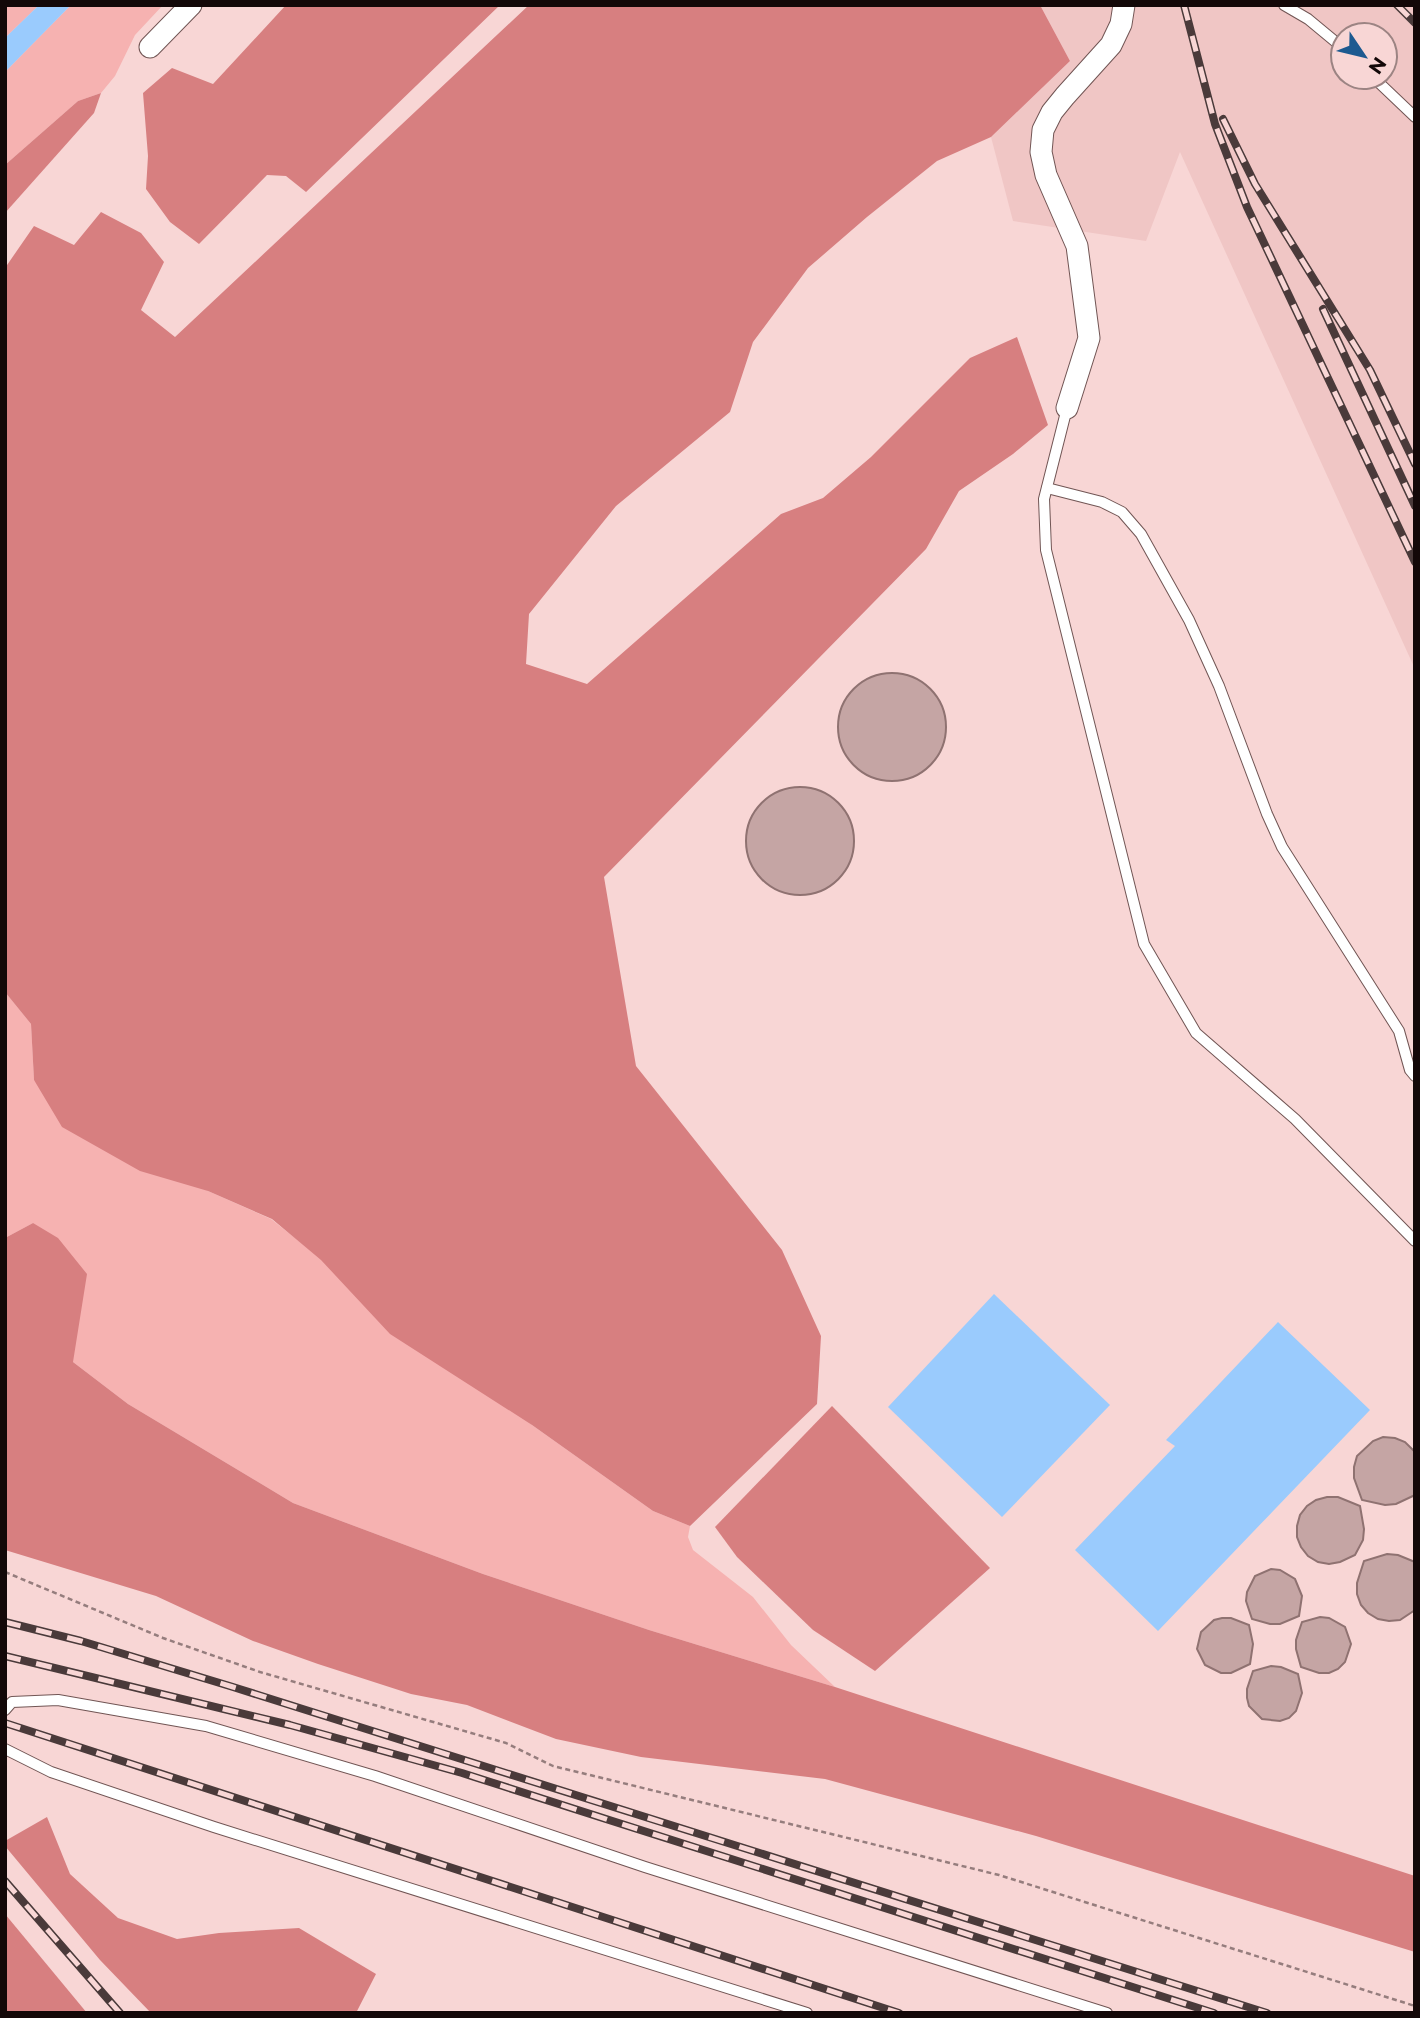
<svg xmlns="http://www.w3.org/2000/svg" width="1420" height="2018" viewBox="0 0 1420 2018" font-family="Montserrat,sans-serif">
<rect width="100%" height="100%" fill="#f8d6d5"/>
<path fill="#f0c6c5" fill-rule="evenodd" d="M1040 5H1415V669L1180 152 1146 241 1013 221 991 137 1070 61ZM1343 35H1385V77H1343Z"/>
<g fill="#f6b2b1">
<polygon points="5,5 39,5 5,38"/>
<polygon points="71,5 163,5 135,35 115,76 101,93 78,101 5,165 5,72"/>
<polygon points="5,992 31,1024 34,1080 208,1191 271,1219 532,1425 653,1511 690,1526 688,1537 693,1550 753,1597 791,1645 835,1687 649,1630 483,1574 293,1503 128,1404 73,1362 33,1223 5,1238"/>
</g>
<g fill="#d77f80">
<polygon points="286,5 500,5 306,192 286,176 267,175 199,244 170,222 146,189 148,156 143,93 172,68 213,84"/>
<polygon points="529,5 1040,5 1070,61 991,137 937,161 867,217 808,268 753,342 730,412 616,506 529,614 526,664 587,684 781,514 823,498 871,457 970,358 1017,337 1048,425 1013,454 959,491 926,549 604,877 636,1066 782,1250 821,1336 817,1404 690,1526 653,1511 532,1425 390,1334 321,1260 272,1219 208,1191 140,1171 62,1127 34,1080 31,1024 5,992 5,268 34,226 74,245 101,212 141,233 164,262 141,310 175,337"/>
<polygon points="101,93 94,113 5,213 5,165 78,101"/>
<polygon points="33,1223 58,1238 87,1274 73,1362 128,1404 293,1503 483,1574 649,1630 835,1687 1415,1876 1415,1952 1036,1836 825,1779 641,1757 556,1739 467,1705 411,1694 318,1664 253,1641 156,1596 5,1550 5,1238"/>
<polygon points="832,1406 990,1568 875,1671 813,1630 737,1557 715,1527"/>
<polygon points="47,1817 70,1874 118,1918 177,1939 219,1933 299,1928 376,1974 356,2013 151,2013 100,1960 5,1846 5,1841"/>
<polygon points="5,1914 87,2013 5,2013"/>
</g>
<g fill="#9acbfd">
<polygon points="39,5 71,5 5,72 5,38"/>
<polygon points="994,1294 1110,1405 1002,1517 888,1407"/>
<polygon points="1278,1322 1370,1410 1158,1631 1075,1550 1175,1446 1166,1440"/>
</g>
<g fill="#c5a5a4" stroke="#8f7271" stroke-width="2">
<circle cx="892" cy="727" r="54"/>
<circle cx="800" cy="841" r="54"/>
<polygon points="1383,1437 1395,1438 1405,1442 1415,1452 1415,1495 1396,1504 1385,1505 1362,1500 1354,1478 1354,1467 1357,1456 1373,1441"/>
<polygon points="1327,1497 1338,1497 1360,1506 1364,1529 1363,1540 1355,1555 1340,1562 1329,1564 1318,1562 1308,1556 1301,1547 1297,1537 1297,1526 1300,1515 1307,1506 1316,1500"/>
<polygon points="1387,1554 1398,1555 1415,1562 1415,1610 1400,1620 1389,1621 1378,1619 1368,1613 1361,1605 1357,1594 1357,1583 1364,1561"/>
<polygon points="1271,1569 1280,1570 1295,1579 1302,1596 1299,1616 1280,1624 1270,1624 1252,1619 1246,1601 1247,1592 1255,1576"/>
<polygon points="1320,1617 1329,1618 1345,1627 1351,1644 1345,1662 1338,1669 1329,1673 1319,1673 1301,1667 1296,1649 1296,1640 1302,1622"/>
<polygon points="1222,1618 1231,1618 1249,1625 1253,1644 1250,1664 1231,1673 1221,1673 1205,1665 1197,1649 1201,1632 1214,1620"/>
<polygon points="1271,1666 1281,1667 1298,1674 1302,1693 1296,1711 1289,1718 1280,1721 1262,1719 1249,1706 1247,1698 1247,1689 1253,1671"/>
</g>
<g fill="none" stroke-linecap="round" stroke-linejoin="round">
<g stroke="#715554" stroke-width="12">
<g id="lane">
<polyline points="1284,5 1308,19 1343,48"/>
<polyline points="1373,77 1415,117"/>
<polyline points="1067,408 1044,499 1046,550 1144,944 1196,1033 1295,1119 1415,1241"/>
<polyline points="1047,488 1102,502 1122,512 1141,534 1189,620 1219,686 1267,814 1282,847 1399,1031 1410,1070 1415,1076"/>
<polyline points="5,1710 12,1702 58,1700 206,1726 375,1776 645,1867 1107,2013"/>
<polyline points="5,1749 51,1772 214,1827 807,2013"/>
</g>
</g>
<g stroke="#715554" stroke-width="23">
<g id="street">
<polyline points="150,47 191,5"/>
<polyline points="1067,408 1089,338 1077,246 1046,175 1041,152 1043,130 1052,112 1065,96 1111,45 1121,24 1124,5"/>
</g>
</g>
<polyline stroke="#957d7d" stroke-width="2.5" stroke-dasharray="5 3.5" stroke-linecap="butt" points="5,1572 163,1638 260,1672 506,1743 553,1766 999,1875 1415,2006"/>
<use href="#lane" stroke="#fff" stroke-width="10"/>
<use href="#street" stroke="#fff" stroke-width="21"/>
<g stroke="#4a3a3a" stroke-width="8">
<g id="rail">
<polyline points="1184,5 1215,124 1247,207 1415,562"/>
<polyline points="1397,5 1415,23"/>
<polyline points="1223,119 1255,184 1370,370 1415,464"/>
<polyline points="1323,309 1415,506"/>
<polyline points="5,1622 81,1641 233,1687 1267,2013"/>
<polyline points="5,1656 290,1725 462,1773 1214,2013"/>
<polyline points="5,1723 899,2013"/>
<polyline points="5,1881 120,2013"/>
</g>
</g>
<use href="#rail" stroke="#f8d6d5" stroke-width="5" stroke-dasharray="16" stroke-linecap="butt"/>
</g>
<rect width="1420" height="2018" fill="none" stroke="#130808" stroke-width="14"/>
<g transform="translate(1364 56) rotate(125)"><circle r="33" fill="#f8d6d5" stroke="#9c8483" stroke-width="2"/>
<path d="M0-5L12 26L0 18L-12 26Z" fill="#1d5a90"/>
<text y="-10" font-size="19" font-weight="bold" text-anchor="middle" fill="#130808">N</text>
</g>
</svg>
